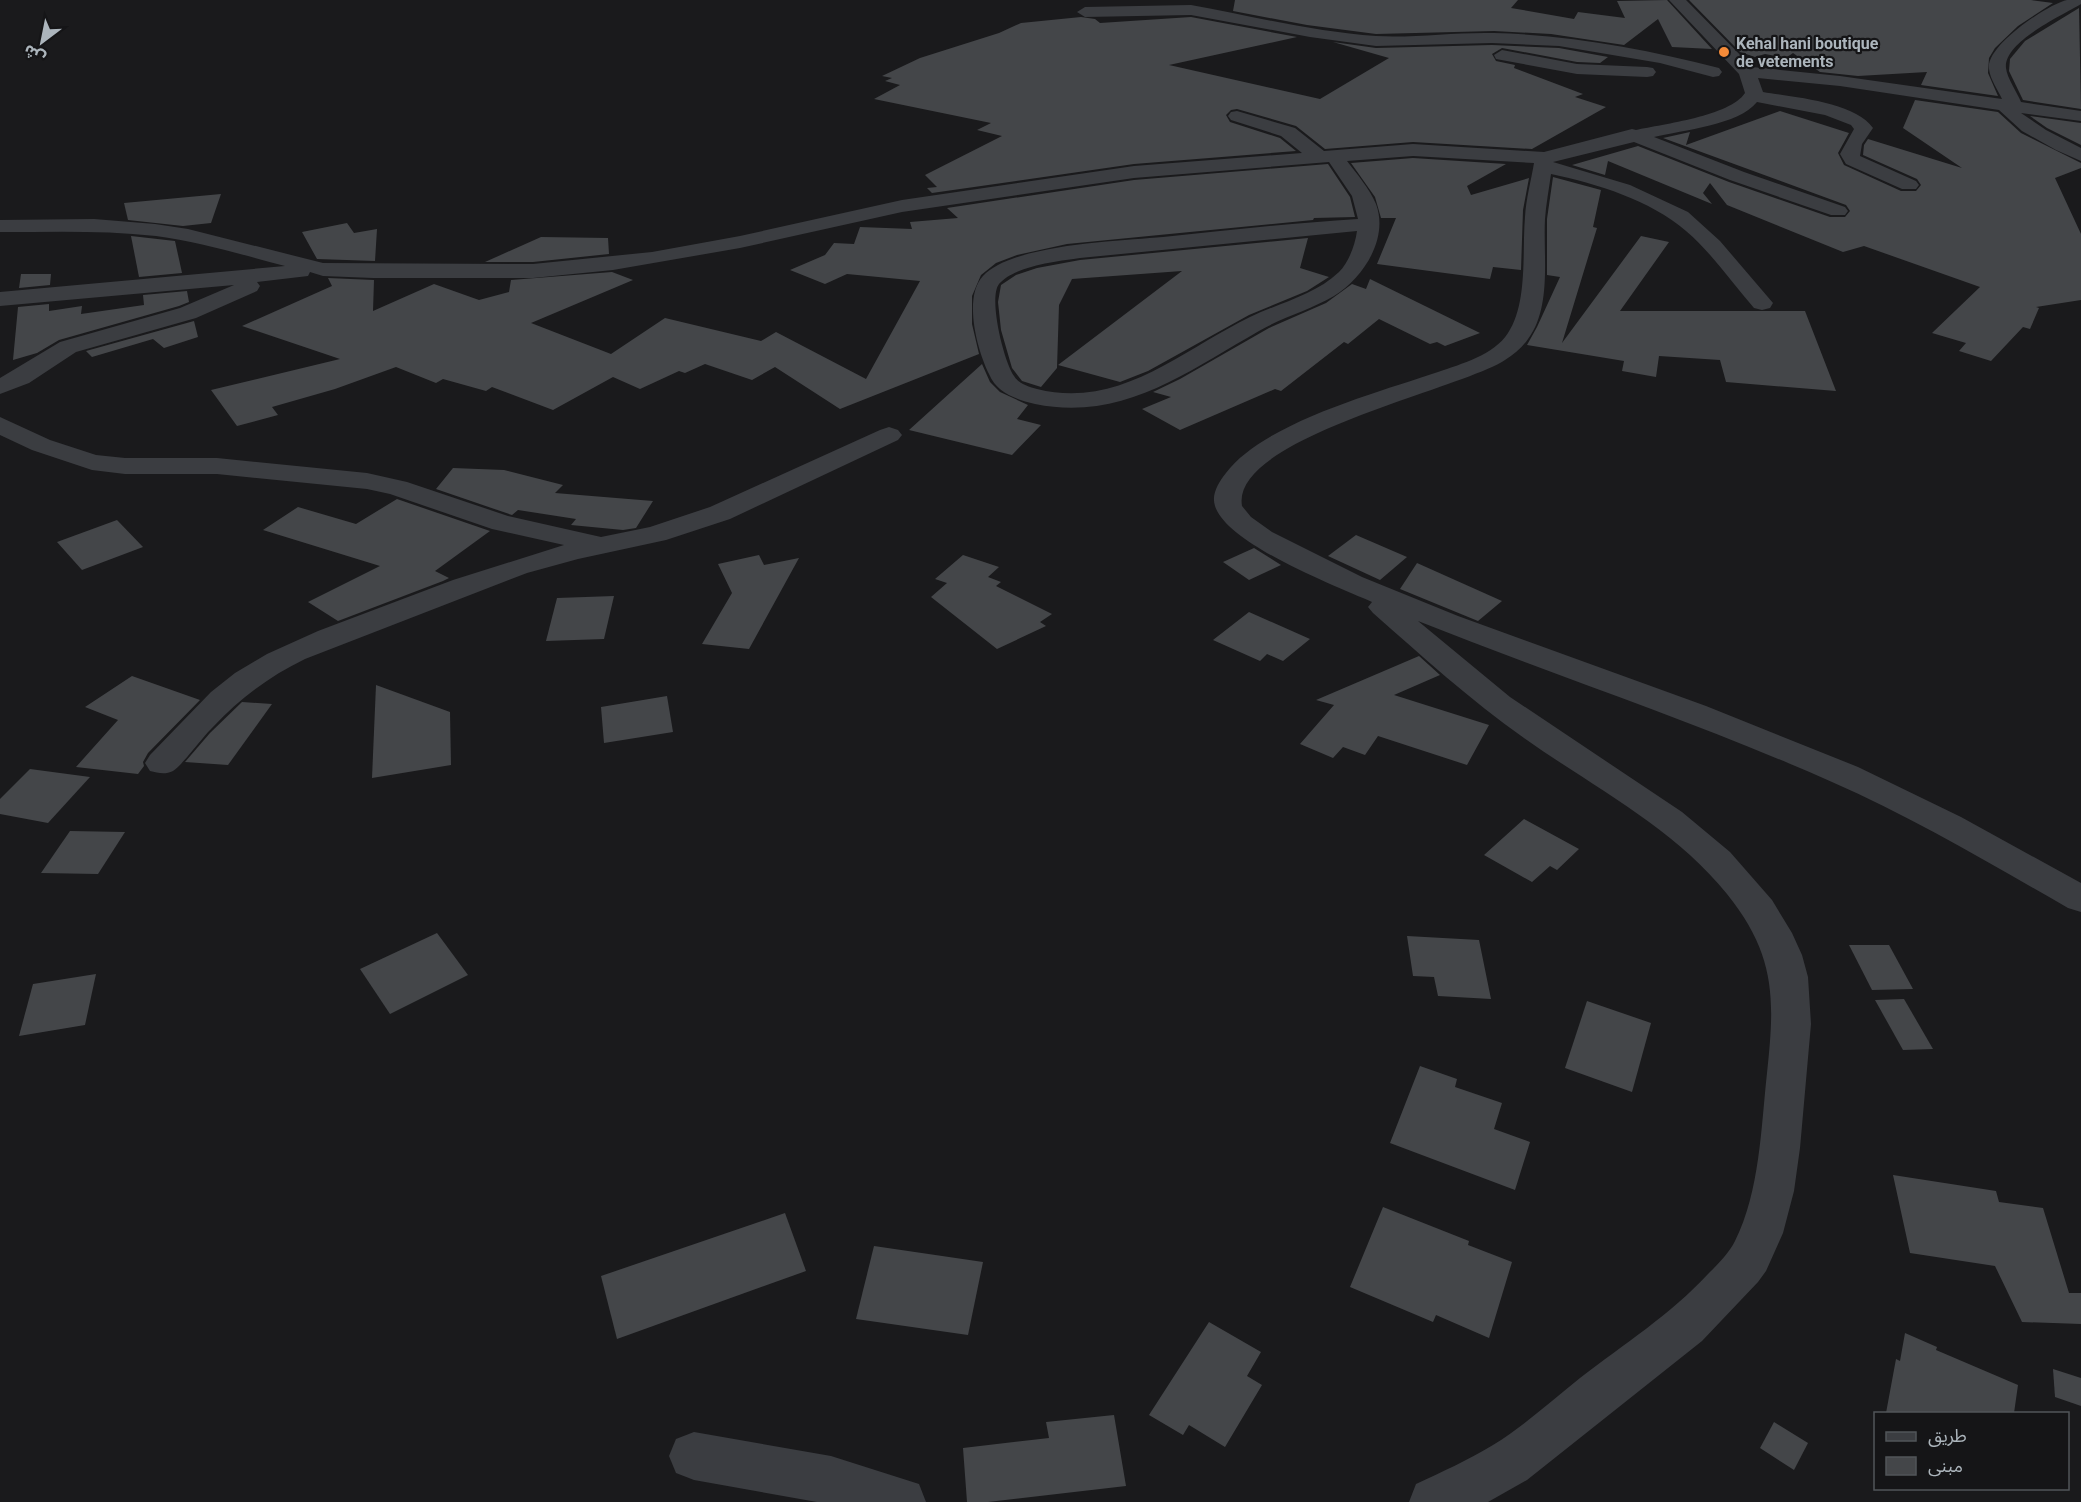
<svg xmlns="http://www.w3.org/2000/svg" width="2081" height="1502" viewBox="0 0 2081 1502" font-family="Roboto,'Noto Sans Arabic',sans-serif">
<rect width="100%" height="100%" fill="#1a1a1c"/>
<g fill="#444649">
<polygon points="1235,0 1518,0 1511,8 1574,19 1578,12 1625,18 1617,1 1667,0 1712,49 1672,47 1658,19 1624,45 1551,34 1494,31 1376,34 1307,25 1233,11"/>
<polygon points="1689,0 2031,0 2053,3 2018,26 1995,48 1989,58 1988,73 1998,96 1921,85 1927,72 1858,76 1820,72 1793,53 1786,58 1765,54 1755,57 1740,52"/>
<polygon points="2079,8 2081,109 2023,100 2009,71 2010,59 2025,41"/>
<polygon points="1081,17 1095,19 1100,23 1191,17 1297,37 1169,65 1320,99 1389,58 1333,42 1376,48 1492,45 1559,48 1608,57 1600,63 1577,62 1502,48 1492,54 1496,61 1515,65 1514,68 1583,94 1575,97 1606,107 1532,149 1413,142 1325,149 1296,126 1237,109 1231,110 1226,115 1230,122 1280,138 1296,151 1134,164 932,193 927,188 937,187 925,175 1002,136 977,130 991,123 874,99 900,85 885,81 892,78 882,76 920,58 999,33 1021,23"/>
<polygon points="1915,100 1998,112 2021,133 2081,163 2081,168 2055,178 2081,234 2081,300 2036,307 2039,308 2030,329 2023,327 1991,361 1959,351 1966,343 1932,333 1980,287 1864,246 1843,252 1727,205 1710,183 1703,193 1712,204 1608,161 1605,175 1572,165 1638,146 1729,182 1830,217 1845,217 1850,211 1846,205 1663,138 1690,132 1686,145 1780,111 1849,133 1838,153 1844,165 1901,191 1916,191 1921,185 1917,179 1863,155 1864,145 1868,139 1962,168 1903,128"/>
<polygon points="2030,116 2081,123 2081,145 2047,128"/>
<polygon points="1413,158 1506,164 1467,186 1471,195 1529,178 1523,210 1521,270 1493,267 1490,279 1377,264 1396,218 1381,218 1375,197 1351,163"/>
<polygon points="1328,164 1350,197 1355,217 1314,218 1313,220 1067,244 1017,255 996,263 981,275 972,296 972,324 979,354 840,409 775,367 752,380 705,364 685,373 679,371 640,389 613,377 553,410 492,387 486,391 443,379 436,383 396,367 335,389 272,407 278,415 237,426 211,390 340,359 242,326 332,286 328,278 374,280 373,311 434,284 479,300 509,292 511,280 612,272 633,280 531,323 611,354 665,318 761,341 776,332 866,379 920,281 847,274 825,284 790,270 825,255 834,243 854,244 860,227 912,229 910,222 958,218 947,208 1134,180"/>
<polygon points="1553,177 1601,190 1593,227 1597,228 1562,343 1641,236 1669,242 1620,311 1805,311 1836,391 1726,382 1720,360 1659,356 1656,377 1622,371 1624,361 1527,345 1537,327 1560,277 1547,275 1547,219"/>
<polygon points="221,194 211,223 183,226 128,220 124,203"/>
<polygon points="347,223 354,233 377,229 375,261 317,259 302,232"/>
<polygon points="131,236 175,241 182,273 139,277"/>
<polygon points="541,237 608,238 609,254 533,262 485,262"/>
<polygon points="1308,238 1300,268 1329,277 1307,291 1249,315 1148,371 1120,382 1058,365 1182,271 1072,279 1059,305 1057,368 1041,387 1022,381 1012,368 1001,330 998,302 1001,285 1016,275 1037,268 1080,260"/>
<polygon points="21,274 51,274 50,285 19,288"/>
<polygon points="1370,279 1480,333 1445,346 1437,342 1430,344 1379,319 1348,344 1344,342 1281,391 1275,389 1180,430 1142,409 1171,397 1153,392 1180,379 1269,328 1326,303 1352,284 1366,289"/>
<polygon points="187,291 189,302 179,306 59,340 37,353 13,360 18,307 49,304 49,311 82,306 81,314 144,305 143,295"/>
<polygon points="194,321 198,337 164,348 153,339 92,357 86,351"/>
<polygon points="982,364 990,382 1000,392 1028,405 1017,419 1041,425 1012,455 909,430"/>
<polygon points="453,468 504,470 563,485 555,493 653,501 636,528 623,530 571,525 576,519 518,510 512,515 436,489"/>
<polygon points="397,499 490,531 435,571 449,578 443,581 338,621 308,602 380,566 263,530 298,507 356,524"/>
<polygon points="117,520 143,547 82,570 57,542"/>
<polygon points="1356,535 1407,557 1380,580 1328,556"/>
<polygon points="1254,548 1281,565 1249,580 1223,562"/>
<polygon points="759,555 764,565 799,558 749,649 702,644 732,593 718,564"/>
<polygon points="963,555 999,567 988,577 1001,582 996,586 1052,614 1040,622 1046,626 997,649 931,597 947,583 935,579"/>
<polygon points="1417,563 1502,601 1478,621 1400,589"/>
<polygon points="614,596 604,639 546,641 557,598"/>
<polygon points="1249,612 1310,639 1283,661 1267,654 1260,661 1213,640"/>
<polygon points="1419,656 1440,675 1394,695 1489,725 1467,765 1378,736 1365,755 1343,747 1333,758 1300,744 1334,705 1316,700"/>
<polygon points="132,676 200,700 148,753 143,762 144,766 138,774 76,767 118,720 85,707"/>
<polygon points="376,685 450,712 451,765 372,778"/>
<polygon points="667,696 673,732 604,743 601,707"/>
<polygon points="242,702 272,704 228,765 185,762 210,733"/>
<polygon points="30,769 90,777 48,823 0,814 0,799"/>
<polygon points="1524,819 1579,849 1557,870 1550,866 1532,882 1484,855"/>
<polygon points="70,831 125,832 98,874 41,873"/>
<polygon points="437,933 468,975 390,1014 360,969"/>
<polygon points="1407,936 1479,940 1491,999 1438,996 1434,977 1413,976"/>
<polygon points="1849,945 1889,945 1913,989 1872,990"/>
<polygon points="96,974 85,1025 19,1036 33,984"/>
<polygon points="1904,999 1933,1049 1903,1050 1875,1000"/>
<polygon points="1587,1001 1651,1023 1632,1092 1565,1068"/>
<polygon points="1420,1066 1457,1079 1455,1087 1502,1103 1494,1129 1530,1142 1515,1190 1390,1143"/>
<polygon points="1893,1175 1996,1191 1999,1202 2043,1208 2069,1293 2081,1293 2081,1324 2022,1322 1995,1266 1910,1253"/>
<polygon points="1383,1207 1469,1241 1468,1245 1512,1262 1489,1338 1436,1315 1433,1322 1350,1287"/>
<polygon points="785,1213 806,1271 617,1339 601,1276"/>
<polygon points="874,1246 983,1262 968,1335 856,1319"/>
<polygon points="1209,1322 1261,1352 1247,1376 1262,1385 1225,1447 1189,1425 1183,1435 1149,1415"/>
<polygon points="1905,1333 1937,1347 1936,1350 2018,1385 2014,1413 1886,1413 1896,1359 1900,1361"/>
<polygon points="2053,1369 2081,1378 2081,1406 2055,1397"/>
<polygon points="1114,1415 1126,1486 988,1502 967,1502 963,1448 1049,1438 1046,1422"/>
<polygon points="1774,1422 1808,1443 1794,1470 1760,1448"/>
</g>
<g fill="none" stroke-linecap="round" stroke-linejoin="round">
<g fill="#3b3d41" fill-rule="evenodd">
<path d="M1669 0H1686L1752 67 1840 76 2002 99C1998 90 1990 79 1989 69 1985 46 2048 4 2067 0 2071 0 2077 0 2081 0V4C2063 15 2003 42 2006 68 2007 78 2017 92 2021 102L2081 111V121L2021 113 2046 130 2081 148V161L2056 150 2022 131 1999 110 1840 86 1758 78 1763 92C1792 97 1855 102 1873 128L1862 144 1860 156 1916 181 1919 185 1916 189H1902L1846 164 1840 154 1854 129 1851 125 1825 115 1757 102C1739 125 1683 130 1654 137L1744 172 1845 207 1848 211 1845 215H1831L1730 180 1634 142 1553 162 1630 185 1688 212 1720 241 1773 303 1770 308 1762 310 1754 308C1732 283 1712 253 1686 231 1650 200 1598 184 1551 174 1549 189 1546 204 1545 219 1543 256 1552 307 1528 339 1522 348 1514 354 1505 360 1459 390 1230 438 1242 506L1251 517 1272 532 1362 577 1458 616 1706 706 1858 767 1961 817 2081 883V912L2068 908C1991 864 1914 818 1832 782 1697 722 1556 676 1418 621L1510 697 1682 812 1730 852 1772 900 1792 933 1802 955 1808 977 1811 1024 1800 1148 1794 1191 1783 1233 1766 1271 1758 1282 1702 1341 1527 1480 1488 1502H1409L1416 1484C1442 1472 1468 1460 1493 1445 1524 1426 1551 1401 1580 1378 1624 1344 1670 1315 1708 1274 1718 1264 1729 1253 1735 1241 1760 1191 1761 1127 1767 1073 1775 999 1776 955 1727 894 1673 827 1593 787 1524 738 1470 700 1422 656 1373 613L1368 607 1372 602C1335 586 1227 544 1215 506 1211 494 1219 482 1226 473 1263 423 1379 392 1438 372 1461 364 1494 355 1508 333 1528 303 1522 251 1525 217 1526 199 1531 181 1534 163L1413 156 1347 161C1357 174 1369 188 1376 204 1389 239 1363 278 1334 296 1310 310 1283 317 1259 331 1187 372 1122 422 1035 404 1015 399 997 393 989 374 977 350 963 297 983 276 1012 244 1120 241 1163 237 1228 230 1293 223 1358 219L1352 196 1329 162 1134 178 902 212 740 248 613 270 533 278H373L323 276 310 272 308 276 257 282 260 286 257 291 196 318 76 352 29 383 0 394V378L60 342 180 308 234 285 0 306V292L285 266C243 255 200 242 156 236 104 230 52 232 0 232V220L94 219 155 224 188 229 323 263 533 264 652 252 740 236 902 200 1134 166 1302 153 1281 136 1231 120 1228 116 1231 112 1237 111 1295 128 1324 151 1413 144 1544 152 1632 129 1636 130C1663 124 1730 116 1745 93L1739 74ZM1357 231C1355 245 1349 262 1339 272 1315 295 1279 303 1250 317 1182 350 1119 410 1037 389 1029 387 1018 383 1014 376 1004 362 988 298 999 284 1014 266 1058 261 1080 258Z"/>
<path d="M1191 5C1252 16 1314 32 1376 36 1415 38 1455 32 1494 33 1571 35 1645 49 1719 68L1722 72 1719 76 1713 77 1660 63 1559 46 1492 43 1376 46 1310 37 1191 15 1085 17 1077 12 1085 7Z"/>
<polygon points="1502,50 1577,64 1647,67 1653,68 1656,72 1653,76 1647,77 1577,74 1496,59 1494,55"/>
<path d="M0 417 50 440 96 455 125 458H217L367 473 407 482 508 516 601 537 650 527 710 507 880 430 889 427 898 430 902 435 898 440 730 519 666 540 578 559 527 573 305 659C270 676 240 698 213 727 203 736 182 766 173 771 165 775 158 773 150 771L145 763 150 755 211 692 235 673 267 654 318 631 453 580 564 545 492 529 390 494 367 489 217 474H125L92 470 32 450 0 435Z"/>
<polygon points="694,1432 831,1456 919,1484 926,1502 817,1502 694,1480 676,1473 669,1456 676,1439"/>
</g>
</g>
<circle fill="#f58b39" stroke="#151517" stroke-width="2" cx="1724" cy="52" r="6"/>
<g text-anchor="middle" stroke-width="4.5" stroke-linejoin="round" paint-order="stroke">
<g font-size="16" font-weight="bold" fill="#acb5bc" stroke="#151517" text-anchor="start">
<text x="1736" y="49">Kehal hani boutique<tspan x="1736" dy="18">de vetements</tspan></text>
</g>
</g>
<rect x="1874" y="1412" width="195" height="78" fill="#151517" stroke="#515559" stroke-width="1.5"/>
<rect x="1886" y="1432" width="30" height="9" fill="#3b3d41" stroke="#515559" stroke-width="1.5"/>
<text x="1928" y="1442" font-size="18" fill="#acb5bc">طريق</text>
<rect x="1886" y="1457" width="30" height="18" fill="#444649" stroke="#515559" stroke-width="1.5"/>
<text x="1928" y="1472" font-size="18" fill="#acb5bc">مبنى</text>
<g transform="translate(42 42) rotate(212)" stroke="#151517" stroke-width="4.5" paint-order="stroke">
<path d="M0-4.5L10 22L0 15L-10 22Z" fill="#acb5bc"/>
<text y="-9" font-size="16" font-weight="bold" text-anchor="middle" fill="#acb5bc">ش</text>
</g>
</svg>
